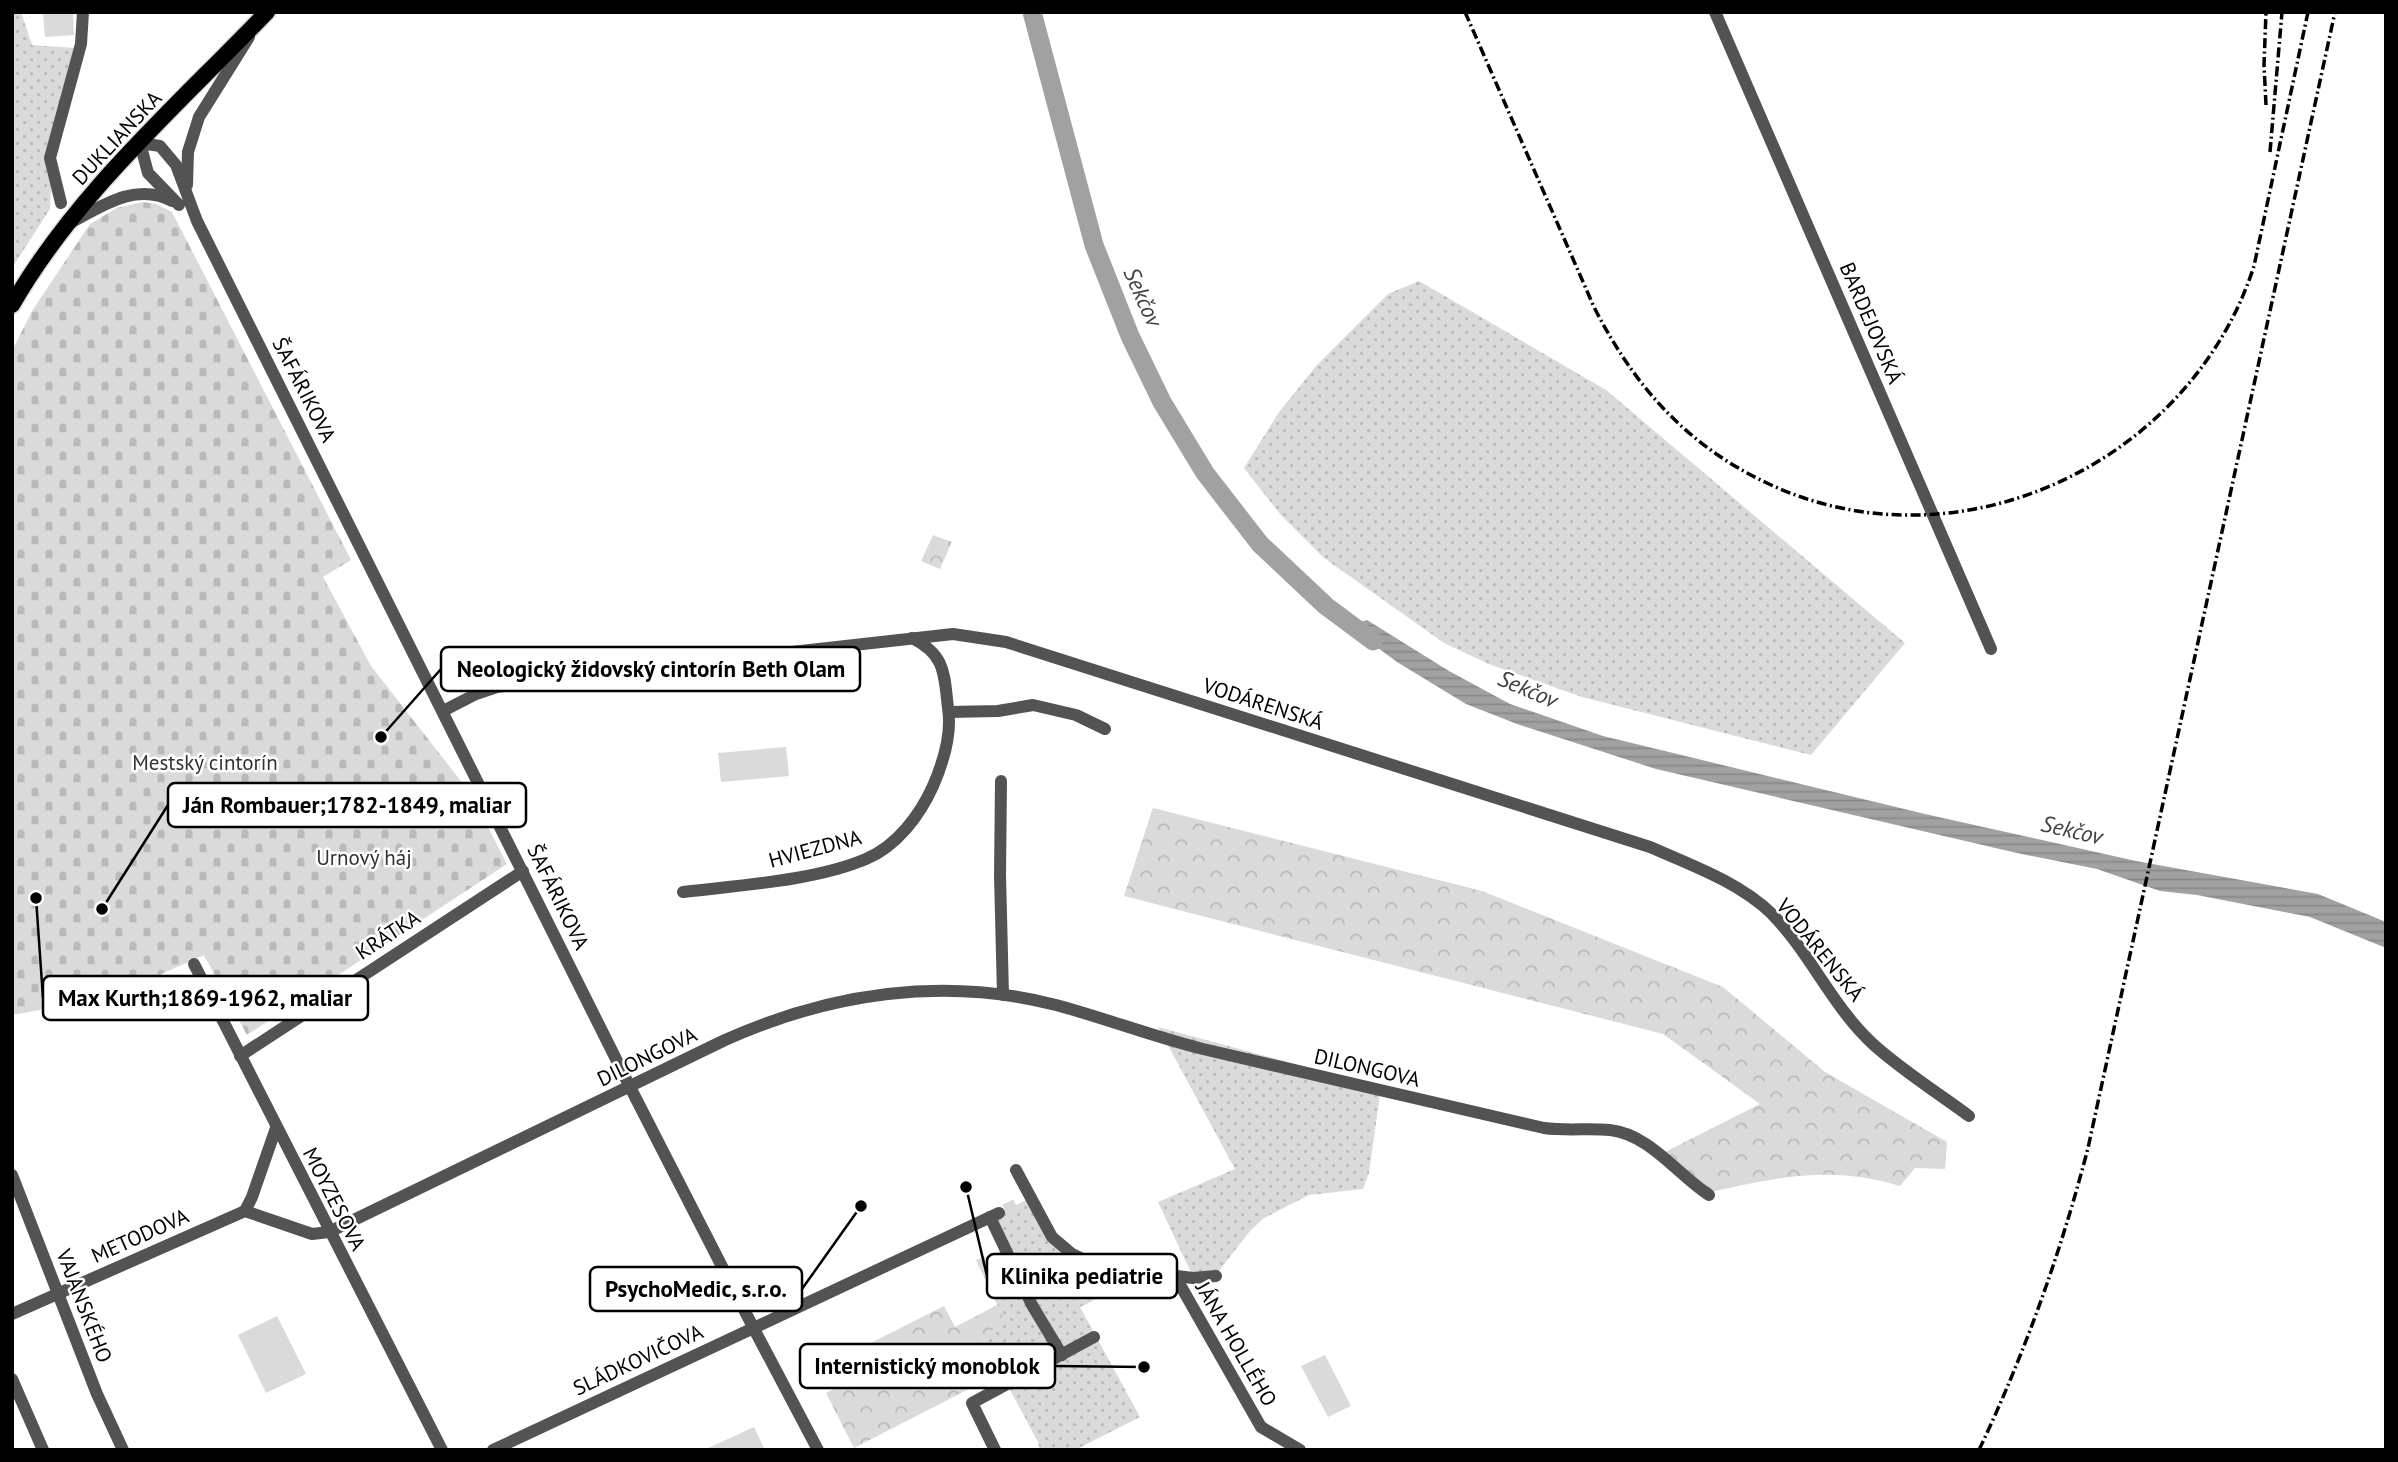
<svg xmlns="http://www.w3.org/2000/svg" width="2398" height="1462" viewBox="0 0 2398 1462" font-family="'PT Sans',sans-serif">
<defs>
<pattern id="grass-dots" width="8" height="8" patternUnits="userSpaceOnUse" patternTransform="scale(1.75)"><rect width="8" height="8" fill="#dadada"/><path d="M2 2h.1M6 6h.1" fill="none" stroke="#b9b9b9" stroke-width="1.8" stroke-linecap="round"/></pattern>
<pattern id="forest-crowns" width="20" height="18" patternUnits="userSpaceOnUse" patternTransform="scale(1.75)"><rect width="20" height="18" fill="#dadada"/><path d="M2 6a3 3 0 1 1 6 0M12 15a3 3 0 1 1 6 0" fill="none" stroke="#b9b9b9"/></pattern>
<pattern id="cemetery-stones" width="16" height="16" patternUnits="userSpaceOnUse" patternTransform="scale(1.75)"><rect width="16" height="16" fill="#dadada"/><path d="M2 7V4a2 2 0 0 1 4 0v3zM10 15v-3a2 2 0 0 1 4 0v3z" fill="#b9b9b9"/></pattern>
<pattern id="water-rules" width="6" height="5" patternUnits="userSpaceOnUse" patternTransform="scale(1.75)"><rect width="6" height="5" fill="#a1a1a1"/><path d="M0 2.5h6" fill="none" stroke="#898989"/></pattern>
</defs>
<rect width="100%" height="100%" fill="#fff"/>
<g fill="url(#grass-dots)">
<polygon points="12,12 21,12 32,45 75,48 53,133 50,209 12,268"/>
<polygon points="1419,281 1606,390 1905,643 1811,755 1582,697 1491,665 1444,643 1324,558 1280,514 1244,468 1279,412 1317,365 1388,294"/>
<polygon points="1158,1027 1381,1087 1369,1173 1363,1189 1309,1195 1264,1218 1250,1231 1215,1276 1193,1277 1158,1202 1235,1169"/>
<polygon points="1031,1198 1070,1254 1153,1272 1080,1307 1140,1417 1075,1450 1040,1450 1038,1442 981,1336 1006,1323 976,1260 1005,1250 990,1217"/>
</g>
<g fill="url(#forest-crowns)">
<polygon points="933,535 952,542 940,569 921,561"/>
<path d="M1153 808 1482 891 1723 987 1825 1072 1947 1142 1945 1169 1915 1168 1900 1186C1831 1165 1779 1177 1711 1192L1663 1153 1760 1104 1663 1034 1124 896Z"/>
<polygon points="997,1305 1007,1323 981,1336 1000,1373 854,1448 826,1393 871,1370 861,1348 944,1306 955,1327"/>
</g>
<polygon fill="url(#cemetery-stones)" points="143,202 156,204 172,212 351,560 323,577 371,666 471,794 507,864 247,1035 204,955 108,998 12,1015 12,351 32,311 90,224 117,208"/>
<g fill="#dadada">
<polygon points="43,12 73,12 74,35 45,37"/>
<polygon points="786,747 789,776 721,782 718,753"/>
<polygon points="277,1316 306,1374 266,1393 238,1335"/>
<polygon points="1325,1355 1351,1406 1328,1417 1301,1366"/>
<polygon points="754,1427 765,1450 704,1450"/>
</g>
<polygon fill="url(#water-rules)" points="1367,620 1449,671 1510,704 1603,736 1925,814 2136,861 2318,894 2386,922 2386,948 2310,917 2197,895 2160,891 2097,869 2017,853 1656,769 1517,724 1466,704 1397,662 1348,626"/>
<g fill="none" stroke-linecap="round" stroke-linejoin="round">
<polyline stroke="#a1a1a1" stroke-width="19" points="1032,12 1094,245 1130,336 1162,402 1205,473 1260,544 1326,606 1373,641"/>
<polyline stroke="#d9d9d9" stroke-width="12" stroke-dasharray="12 6" stroke-linecap="butt" points="1005,1210 1021,1202"/>
<g stroke="#dbdbdb" stroke-width="19">
<path id="major" d="M12 305C77 192 178 105 267 12"/>
</g>
<g stroke="#535353" stroke-width="12">
<polyline points="1715,12 1991,649"/>
<polyline points="187,185 188,152 199,117 249,37"/>
<polyline points="61,203 50,158 81,44 83,12"/>
<polyline points="179,205 148,173 140,143 160,146 176,165 197,221 630,1087 753,1327 818,1450"/>
<path d="M72 222C103 205 137 182 172 201"/>
<path d="M443 711 476 694 497 687 593 674 953 634 1006 642 1650 847C1691 865 1739 882 1772 914 1811 954 1833 1008 1874 1045 1903 1071 1938 1093 1969 1116"/>
<polyline points="949,712 998,711 1033,705 1076,715 1105,729"/>
<polyline points="1001,781 1000,875 1003,995"/>
<path d="M683 892C740 885 814 881 866 859 897 846 920 815 933 786 943 763 952 733 948 708 944 674 946 655 912 638"/>
<polyline points="194,964 442,1450"/>
<polyline points="240,1056 523,871"/>
<polyline points="1016,1170 1052,1237 1072,1254 1097,1266 1193,1278 1216,1276"/>
<polyline points="12,1175 97,1394 123,1450"/>
<path d="M245 1211 312 1234 329 1232 725 1040C830 993 943 976 1056 1005 1105 1018 1154 1037 1203 1049 1317 1076 1431 1102 1544 1128 1566 1131 1588 1128 1610 1130 1649 1134 1678 1175 1709 1195"/>
<polyline points="245,1211 252,1197 276,1128"/>
<polyline points="990,1217 1032,1305 1062,1355"/>
<polyline points="1175,1276 1261,1427 1300,1450"/>
<polyline points="12,1314 245,1211"/>
<polyline points="12,1379 43,1450"/>
<polyline points="493,1450 999,1213"/>
<polyline points="995,1450 972,1403 1094,1337"/>
</g>
<use href="#major" stroke="#000" stroke-width="16"/>
<g stroke="#000" stroke-width="3.5" stroke-dasharray="10 3.5 2 3.5" stroke-linecap="butt">
<path d="M1465 12 1594 307C1634 386 1687 446 1769 484 1960 573 2191 462 2254 266L2308 12"/>
<polyline points="2266,105 2264,65 2266,12"/>
<polyline points="2270,152 2282,12"/>
<path d="M1979 1450C2025 1353 2061 1252 2088 1148L2335 12"/>
</g>
</g>
<g text-anchor="middle" stroke-width="5" stroke-linejoin="round" paint-order="stroke">
<g font-size="21" fill="#000" stroke="#fff">
<text transform="translate(117 138) rotate(-47)" y="7">DUKLIANSKA</text>
<text transform="translate(1871 323) rotate(67)" y="7">BARDEJOVSKÁ</text>
<text transform="translate(304 390) rotate(63)" y="7">ŠAFÁRIKOVA</text>
<text transform="translate(1263 704) rotate(18)" y="7">VODÁRENSKÁ</text>
<text transform="translate(815 849) rotate(-15)" y="7">HVIEZDNA</text>
<text transform="translate(558 897) rotate(64)" y="7">ŠAFÁRIKOVA</text>
<text transform="translate(388 935) rotate(-33)" y="7">KRÁTKA</text>
<text transform="translate(1820 950) rotate(51)" y="7">VODÁRENSKÁ</text>
<text transform="translate(647 1057) rotate(-26)" y="7">DILONGOVA</text>
<text transform="translate(1367 1068) rotate(13)" y="7">DILONGOVA</text>
<text transform="translate(334 1199) rotate(63)" y="7">MOYZESOVA</text>
<text transform="translate(140 1236) rotate(-24)" y="7">METODOVA</text>
<text transform="translate(84 1306) rotate(69)" y="7">VAJANSKÉHO</text>
<text transform="translate(1236 1344) rotate(60)" y="7">JÁNA HOLLÉHO</text>
<text transform="translate(638 1360) rotate(-25)" y="7">SLÁDKOVIČOVA</text>
</g>
<g font-size="21" fill="#313131" stroke="#fff">
<text x="205" y="770">Mestský cintorín</text>
<text x="364" y="865">Urnový háj</text>
</g>
<g font-size="23" font-style="italic" fill="#424242" stroke="#fff">
<text transform="translate(1143 297) rotate(66)" y="8">Sekčov</text>
<text transform="translate(1528 689) rotate(23)" y="8">Sekčov</text>
<text transform="translate(2072 830) rotate(13)" y="8">Sekčov</text>
</g>
</g>
<path fill="none" stroke="#000" stroke-width="2.5" d="M381 737L441 669M102 909L168 805M36 898L43 998M966 1187L987 1276M861 1206L802 1289M1144 1367L1055 1366"/>
<g fill="#000" stroke="#fff" stroke-width="2.5">
<circle cx="381" cy="737" r="7"/>
<circle cx="102" cy="909" r="7"/>
<circle cx="36" cy="898" r="7"/>
<circle cx="966" cy="1187" r="7"/>
<circle cx="861" cy="1206" r="7"/>
<circle cx="1144" cy="1367" r="7"/>
</g>
<g fill="#fff" stroke="#000" stroke-width="2.5">
<rect x="441" y="647" width="419" height="44" rx="7"/>
<rect x="168" y="783" width="358" height="44" rx="7"/>
<rect x="43" y="976" width="325" height="44" rx="7"/>
<rect x="987" y="1254" width="190" height="44" rx="7"/>
<rect x="590" y="1267" width="212" height="44" rx="7"/>
<rect x="800" y="1344" width="255" height="44" rx="7"/>
</g>
<g font-size="23" text-anchor="middle" font-weight="bold" fill="#000">
<text x="651" y="677">Neologický židovský cintorín Beth Olam</text>
<text x="347" y="813">Ján Rombauer;1782-1849, maliar</text>
<text x="205" y="1006">Max Kurth;1869-1962, maliar</text>
<text x="1082" y="1284">Klinika pediatrie</text>
<text x="696" y="1297">PsychoMedic, s.r.o.</text>
<text x="927" y="1374">Internistický monoblok</text>
</g>
<rect width="2398" height="1462" fill="none" stroke="#000000" stroke-width="28"/>
</svg>
